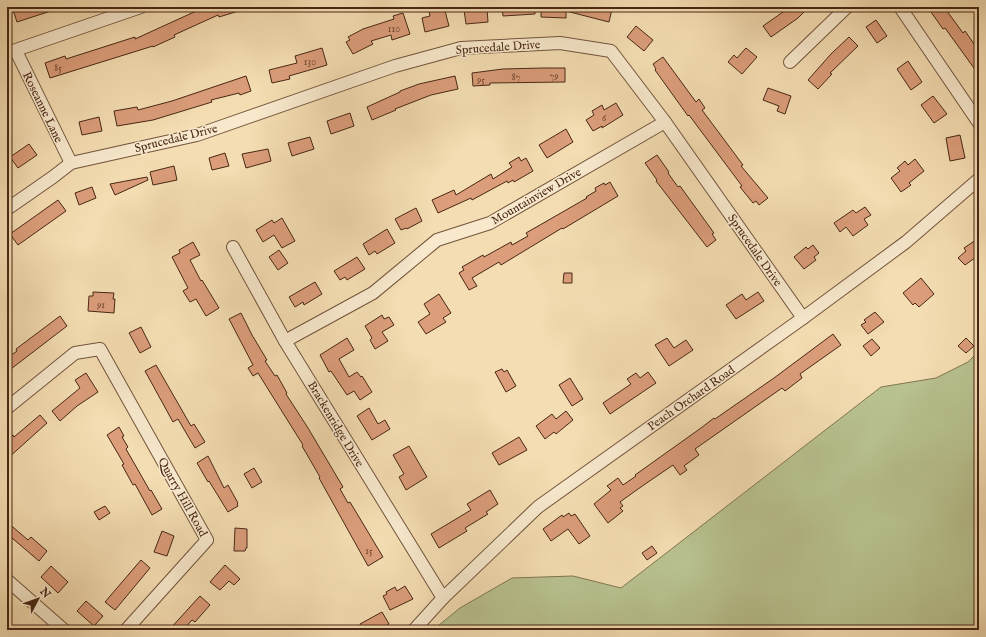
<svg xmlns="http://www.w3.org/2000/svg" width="986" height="637" viewBox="0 0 986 637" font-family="'IM FELL English',serif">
<rect width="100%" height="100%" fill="#f4ddb2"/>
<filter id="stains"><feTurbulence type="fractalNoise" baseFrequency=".005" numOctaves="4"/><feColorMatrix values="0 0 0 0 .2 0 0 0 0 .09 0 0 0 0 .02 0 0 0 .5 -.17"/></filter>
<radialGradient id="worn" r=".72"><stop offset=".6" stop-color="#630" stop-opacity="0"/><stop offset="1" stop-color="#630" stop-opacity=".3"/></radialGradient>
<polygon fill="#b8c28f" stroke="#807452" points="979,351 979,630 433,630 460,608 512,578 573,576 621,588 881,387 936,378 968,362"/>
<g fill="#db9d7a" stroke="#482715">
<polygon points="12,7 57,7 57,9 17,22"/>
<polygon points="205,7 244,7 245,9 219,17 218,15 174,35 175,37 153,47 153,46 50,78 45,63 65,56 66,59 135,37 135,39"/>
<polygon points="444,7 449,26 425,32 422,18 430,16 429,11"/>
<polygon points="502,7 535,7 535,14 503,16"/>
<polygon points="541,7 606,7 612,9 609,22 566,11 566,18 541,17"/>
<polygon points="790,7 809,7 798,18 771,37 763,26"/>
<polygon points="939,7 944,7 963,33 965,31 979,51 979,75 945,28 943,29 931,12"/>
<polygon points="487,8 488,22 466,24 464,10"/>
<polygon points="403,13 410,34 392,40 391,35 371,41 373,44 353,54 346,42 350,40 348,37 363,29 394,19 393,16"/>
<polygon points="876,20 887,36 877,43 866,27"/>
<polygon points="636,26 653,40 644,51 627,37"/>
<polygon points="849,37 858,46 830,73 832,74 818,89 808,80 831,54"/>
<polygon points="322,48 327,65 289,76 290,79 272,83 269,70 297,63 295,56"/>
<polygon points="746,48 757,57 742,74 728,62 734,55 737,58"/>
<polygon points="663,57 696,102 699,99 705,108 702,110 743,165 741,166 768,198 759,205 756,201 753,203 740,187 742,186 689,115 688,116 655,70 656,69 653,64"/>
<polygon points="908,61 922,82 911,90 897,69"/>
<polygon points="543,68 565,68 565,82 490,83 490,85 473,86 472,73 503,69"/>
<polygon points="246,76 251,91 240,95 239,93 211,100 212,102 153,120 117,126 114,111 137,107 138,110 172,101"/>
<polygon points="455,76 458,89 431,95 395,109 396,110 372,120 367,107 400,92 400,91 419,84"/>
<polygon points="768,88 791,96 785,114 777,111 779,106 763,100"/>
<polygon points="933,96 947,114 934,123 921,105"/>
<polygon points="616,103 623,115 602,128 602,126 593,131 586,120 594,115 592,111 602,105 604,110"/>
<polygon points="350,113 354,126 331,134 327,121"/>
<polygon points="99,117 102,131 82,135 79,122"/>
<polygon points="566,129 573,142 547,158 539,145"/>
<polygon points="960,135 965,158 950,161 946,138"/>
<polygon points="310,137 314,149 292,156 288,143"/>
<polygon points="29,144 37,155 18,168 10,157"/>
<polygon points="268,149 271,161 246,168 242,154"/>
<polygon points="225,153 229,166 212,170 209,158"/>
<polygon points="657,155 669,172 668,173 678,187 680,186 714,233 712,234 716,240 707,247 656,181 657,180 645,163"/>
<polygon points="519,157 521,161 526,158 533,171 514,182 513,180 508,183 507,181 472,200 471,198 438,213 432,200 454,190 456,195 491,174 493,179 512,167 509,163"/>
<polygon points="915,159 924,171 909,183 911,185 901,192 891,178 900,171 897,168 905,161 908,165"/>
<polygon points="174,166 177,180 153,185 150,172"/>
<polygon points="147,177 148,180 115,195 110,184"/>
<polygon points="610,182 618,196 563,229 562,228 501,265 499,262 472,278 477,286 469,290 459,273 464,270 462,267 483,255 484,257 511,242 512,245 528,236 526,233 587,198 586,197 596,191 595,188 604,183 605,185"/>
<polygon points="92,187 96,198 79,205 75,193"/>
<polygon points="58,200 66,211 18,245 10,234"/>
<polygon points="865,207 871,215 864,219 868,225 853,236 846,227 840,232 834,223 853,210 856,213"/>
<polygon points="416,208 422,221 407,229 406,228 401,230 395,219"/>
<polygon points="282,218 295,241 282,248 274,235 263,242 256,230 272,220 274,223"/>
<polygon points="387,229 395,243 377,254 375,251 369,255 363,244"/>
<polygon points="979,238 979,255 965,265 958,258 966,251 964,248"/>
<polygon points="193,242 200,255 190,260 201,281 202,280 219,308 206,316 196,299 190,302 183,291 188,288 172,257 180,253 179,250"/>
<polygon points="813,245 819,253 814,257 816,260 804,269 794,257 806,247 808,249"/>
<polygon points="279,250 288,263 278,270 269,257"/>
<polygon points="357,257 365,269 347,280 345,277 340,280 334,271"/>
<polygon points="564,273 572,273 572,283 563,283"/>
<polygon points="921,278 934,294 919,307 915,303 913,305 903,293"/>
<polygon points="315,282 322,294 304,305 303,302 295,307 289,297"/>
<polygon points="93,292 114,293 113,299 115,299 114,313 88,311 89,296 93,296"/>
<polygon points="758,292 764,301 736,319 726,305 742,294 746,300"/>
<polygon points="439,294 451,313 443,318 446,322 426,334 418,322 430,314 424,304"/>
<polygon points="875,312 884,322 868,334 861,325 866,322 864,320"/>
<polygon points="241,313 252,335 267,360 265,361 275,376 277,375 287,393 286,394 308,428 343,487 340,489 348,503 350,502 383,557 368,566 319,478 320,477 302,446 303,445 258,373 253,376 248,368 253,365 229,319"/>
<polygon points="382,315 384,319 389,317 394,325 382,332 388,341 375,349 370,340 372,338 365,326"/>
<polygon points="60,316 67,326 7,372 7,358 17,351 16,349"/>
<polygon points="141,327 151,347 140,353 129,333"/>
<polygon points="833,334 841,345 800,374 802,378 785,391 782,388 695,449 699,455 684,466 687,470 680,475 673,465 638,489 620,502 623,506 620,508 623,511 608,523 594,504 611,490 607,486 618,478 623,485 636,476 635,475 701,428 714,418 715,419 774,378"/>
<polygon points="347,338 354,350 339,359 349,377 357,372 361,377 362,376 372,392 360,400 354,391 347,395 331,371 329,372 320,355"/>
<polygon points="667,338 674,348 686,340 693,350 669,366 655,345"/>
<polygon points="966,338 974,346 966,353 958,346"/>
<polygon points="872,339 880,348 871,356 863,346"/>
<polygon points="156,365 191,426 194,424 205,442 195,448 178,419 173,422 145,371"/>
<polygon points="502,369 504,372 507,370 516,386 506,392 495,372"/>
<polygon points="648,372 656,383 610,414 603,403 631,384 627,379 636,373 640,378"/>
<polygon points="86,373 98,392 77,406 60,421 52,411 80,388 75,380"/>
<polygon points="570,378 583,399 572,406 559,385"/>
<polygon points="369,408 378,424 385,420 390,429 372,440 357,416"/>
<polygon points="566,411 573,420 556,434 554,432 545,439 536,426 552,414 556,419"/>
<polygon points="40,415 47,423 7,459 7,441 13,435 14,437"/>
<polygon points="119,427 124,436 122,437 128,447 126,449 150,491 151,490 162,509 152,515 135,484 133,485 122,465 124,464 107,435"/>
<polygon points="519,437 527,450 499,465 492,453"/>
<polygon points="409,446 427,477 406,490 399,477 404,474 393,455"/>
<polygon points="208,456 224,488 228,485 238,503 237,504 238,506 228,512 209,481 208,482 197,463"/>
<polygon points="254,468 262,482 252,488 244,474"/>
<polygon points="490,490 498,504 486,512 488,514 465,528 467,531 439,548 431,534 471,510 467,504"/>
<polygon points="105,506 110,513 99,520 94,512"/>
<polygon points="569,513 571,516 575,514 590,536 579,544 568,529 551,541 543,529 562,515 563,517"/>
<polygon points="7,522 28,540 31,537 47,551 39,561 12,538 7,543"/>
<polygon points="235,528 247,529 247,548 246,548 245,551 234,551"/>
<polygon points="162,531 174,536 167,556 154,552"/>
<polygon points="652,546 657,553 647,560 642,553"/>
<polygon points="141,560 150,568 115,610 105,602"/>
<polygon points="225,565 240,579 234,585 229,581 220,590 210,582"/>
<polygon points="51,566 68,582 58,593 41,577"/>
<polygon points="405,586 413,599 390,610 383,596 387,594 386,592 395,587 397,591"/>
<polygon points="200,596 210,605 195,622 192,620 183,630 169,630"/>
<polygon points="86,601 103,616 94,626 77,611"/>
<polygon points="382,612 389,624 379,630 363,630 360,624"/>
</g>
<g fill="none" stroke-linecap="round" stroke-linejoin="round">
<g stroke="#73543c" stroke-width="14">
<g id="minor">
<polyline points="900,7 979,123"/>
<polyline points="16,51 71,163"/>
<polyline points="7,53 141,7"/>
<polyline points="790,62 847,7"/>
<polyline points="7,209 53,177 71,163 197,135 395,66 461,48 560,43 611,51 665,122 803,318"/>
<polyline points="233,247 285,341 443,598"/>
<polyline points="285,341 373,293 437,240 490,223 665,122"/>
<polyline points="7,408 75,353 100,349 207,540 126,630"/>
<polyline points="7,580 64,630"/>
<polyline points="414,630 443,598 538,507 803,318 906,242 979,179"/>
</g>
</g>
<use href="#minor" stroke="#f8e9cd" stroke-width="12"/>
</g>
<g text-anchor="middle" stroke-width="3" stroke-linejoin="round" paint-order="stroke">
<g font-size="10" fill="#6d442e">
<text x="394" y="32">110</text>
<text x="310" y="65">130</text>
<text x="58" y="71">85</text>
<text x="554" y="79">79</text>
<text x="516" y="80">87</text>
<text x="481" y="83">95</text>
<text x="604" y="121">6</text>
<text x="101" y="308">91</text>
<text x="369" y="554">15</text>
</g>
<g font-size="12" fill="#482715" stroke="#f8e9cd">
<text transform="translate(498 47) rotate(-4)" y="4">Sprucedale Drive</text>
<text transform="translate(43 107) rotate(64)" y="4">Roseanne Lane</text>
<text transform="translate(176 138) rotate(-14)" y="4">Sprucedale Drive</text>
<text transform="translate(536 196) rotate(-30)" y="4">Mountainview Drive</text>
<text transform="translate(755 250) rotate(55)" y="4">Sprucedale Drive</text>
<text transform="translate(691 398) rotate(-35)" y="4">Peach Orchard Road</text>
<text transform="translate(336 424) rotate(59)" y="4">Brackenridge Drive</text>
<text transform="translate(183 497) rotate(61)" y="4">Quarry Hill Road</text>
</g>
</g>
<rect width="986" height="637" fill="none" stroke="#f4ddb2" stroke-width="24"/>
<rect x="8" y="8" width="970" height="621" fill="none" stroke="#482715" stroke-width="2"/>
<rect x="12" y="12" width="962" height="613" fill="none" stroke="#482715"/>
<g transform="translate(38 599) rotate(49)" stroke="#f8e9cd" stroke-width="3" paint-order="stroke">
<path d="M0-3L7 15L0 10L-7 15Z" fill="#482715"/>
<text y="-6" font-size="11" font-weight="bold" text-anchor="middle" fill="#482715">N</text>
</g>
<rect width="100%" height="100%" filter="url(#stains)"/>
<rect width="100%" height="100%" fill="url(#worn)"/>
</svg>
